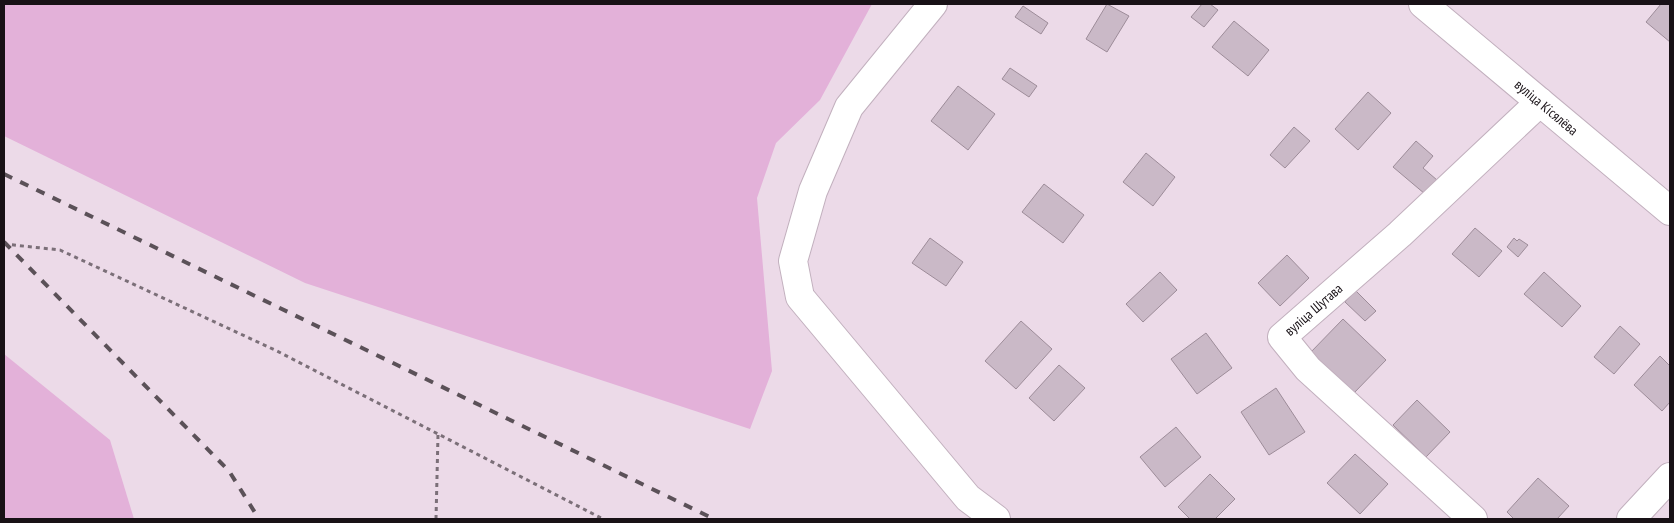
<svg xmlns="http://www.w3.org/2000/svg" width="1674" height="523" viewBox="0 0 1674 523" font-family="'PT Sans Narrow',sans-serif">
<rect width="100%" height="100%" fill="#ecdae8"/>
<g fill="#e3b1d9">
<polygon points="4,4 872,4 820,100 776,143 757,198 772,371 750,429 305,283 4,136"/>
<polygon points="4,354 110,440 134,519 4,519"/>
</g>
<g fill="#cab9c7" stroke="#9d8c99">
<polygon points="1107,4 1129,16 1107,52 1086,39"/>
<polygon points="1202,4 1210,4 1218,10 1204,27 1191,17"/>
<polygon points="1661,4 1670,4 1670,42 1646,22"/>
<polygon points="1023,6 1048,23 1041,34 1015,17"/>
<polygon points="1234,21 1269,50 1248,76 1212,47"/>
<polygon points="1010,68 1037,86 1029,97 1002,79"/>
<polygon points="958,86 995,114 968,150 931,121"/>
<polygon points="1368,92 1391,113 1358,150 1335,129"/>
<polygon points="1294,127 1310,141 1285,168 1270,155"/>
<polygon points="1416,141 1433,156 1423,168 1437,180 1425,194 1393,167"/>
<polygon points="1146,153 1175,177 1153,206 1123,182"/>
<polygon points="1044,184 1084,215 1063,243 1022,212"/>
<polygon points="1475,228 1502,251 1479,277 1452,254"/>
<polygon points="930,238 963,262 946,286 912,263"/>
<polygon points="1514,238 1517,241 1519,239 1528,245 1518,257 1507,247"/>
<polygon points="1287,255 1309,278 1280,306 1258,283"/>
<polygon points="1160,272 1177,290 1143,322 1126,304"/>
<polygon points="1544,272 1581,306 1562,327 1524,294"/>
<polygon points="1356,291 1376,311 1365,321 1345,302"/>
<polygon points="1343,319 1386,360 1353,394 1310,353"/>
<polygon points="1021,321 1052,349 1016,389 985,361"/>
<polygon points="1620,326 1640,344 1614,374 1594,357"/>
<polygon points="1206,333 1232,368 1197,394 1171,359"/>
<polygon points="1660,356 1670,366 1670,402 1662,411 1634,385"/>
<polygon points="1059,365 1085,388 1054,421 1029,398"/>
<polygon points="1276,388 1305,432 1269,455 1241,412"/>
<polygon points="1417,400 1450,432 1426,457 1393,425"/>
<polygon points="1176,427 1201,457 1165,487 1140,457"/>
<polygon points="1355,454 1388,484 1360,514 1327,483"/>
<polygon points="1210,474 1235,499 1215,519 1190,519 1178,507"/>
<polygon points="1538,478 1569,506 1557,519 1514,519 1507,512"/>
</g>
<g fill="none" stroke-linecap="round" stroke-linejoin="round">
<g stroke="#c2b0be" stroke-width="30">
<g id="minor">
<polyline points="933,4 849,107 813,191 793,261 800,297 968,498 996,519"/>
<path id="s1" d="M1423 4 1670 211"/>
<path id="s2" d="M1473 519 1308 369 1282 337 1400 234 1540 102"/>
<polyline points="1631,519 1670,477"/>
</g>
</g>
<g stroke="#7b6f78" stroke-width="3" stroke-dasharray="4 4" stroke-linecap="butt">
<polyline points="4,244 60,250 277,351 603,519"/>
<polyline points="436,519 438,435"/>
</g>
<use href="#minor" stroke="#fff" stroke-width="28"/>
<g stroke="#5b5158" stroke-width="4" stroke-dasharray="9 9" stroke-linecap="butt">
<polyline points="4,174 714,519"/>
<polyline points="4,242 229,471 259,519"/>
</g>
</g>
<g text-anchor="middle" stroke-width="4.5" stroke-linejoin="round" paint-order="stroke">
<g font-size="14" fill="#181116" stroke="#ecdae8">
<text dy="5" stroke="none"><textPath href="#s1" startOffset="161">вуліца Кісялёва</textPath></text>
<text dy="5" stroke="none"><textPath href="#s2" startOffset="306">вуліца Шутава</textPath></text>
</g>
</g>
<rect width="1674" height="523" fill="none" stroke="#181116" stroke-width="10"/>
</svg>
